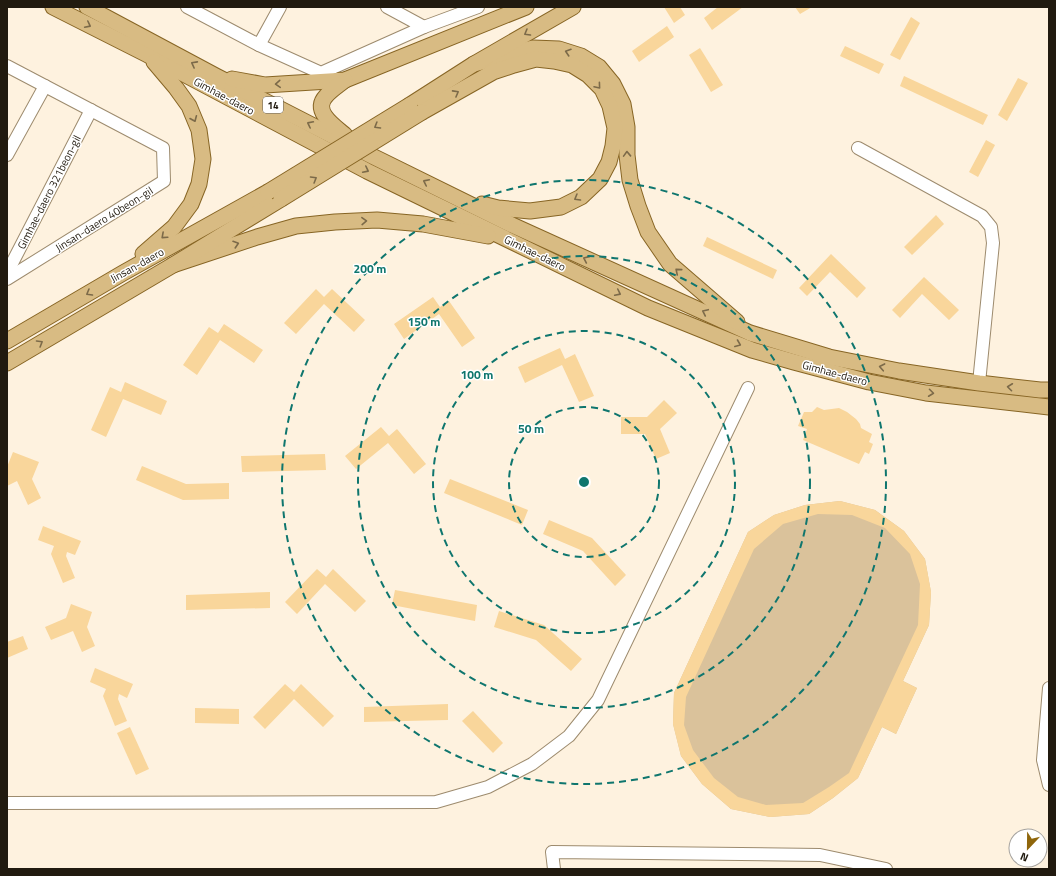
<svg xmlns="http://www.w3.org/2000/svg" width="1056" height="876" viewBox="0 0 1056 876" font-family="'Titillium Web',sans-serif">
<rect width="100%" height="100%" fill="#fef2df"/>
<polygon fill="#dac29b" points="840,501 875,510 904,531 925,559 931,592 929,625 903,681 917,688 896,734 882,727 858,778 833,798 809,814 770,817 731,809 702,784 681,756 673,724 674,693 748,532 774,515 805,505"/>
<g fill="#f9d69b" fill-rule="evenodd">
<polygon points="664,7 680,7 685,15 674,23"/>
<polygon points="718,7 743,7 712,30 704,18"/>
<polygon points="795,7 812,7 800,14"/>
<polygon points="911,17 920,23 900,60 890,55"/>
<polygon points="667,26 674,37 639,62 632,51"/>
<polygon points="845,46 884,64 879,74 840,56"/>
<polygon points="700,48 723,85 711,92 689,55"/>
<polygon points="904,76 988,115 983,125 900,86"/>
<polygon points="1018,78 1028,83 1007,121 998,115"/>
<polygon points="986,140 995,145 978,177 969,172"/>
<polygon points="936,215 944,224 912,255 904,247"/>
<polygon points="707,237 777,270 773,279 703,246"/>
<polygon points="831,254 866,288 857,298 830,272 807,296 799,288"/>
<polygon points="924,277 959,310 949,320 922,294 900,318 892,310"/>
<polygon points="316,289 324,297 332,289 365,320 354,332 324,304 296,334 284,323"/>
<polygon points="433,297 440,307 449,301 475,338 462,347 439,314 404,339 394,324"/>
<polygon points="224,324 263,350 254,363 220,340 197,375 183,365 209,327 218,333"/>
<polygon points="560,348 565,359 575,354 594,396 579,402 562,365 525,383 518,367"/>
<polygon points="125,382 167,401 161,415 123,399 106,437 91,430 110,387 121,392"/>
<polygon points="664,400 677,413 660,429 670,453 656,459 645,434 621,434 621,417 647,417"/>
<polygon points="817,407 824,410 839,408 847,412 856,419 860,424 861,428 872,434 869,442 873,444 869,454 865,452 859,464 803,440 807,429 798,426 804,412 812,412"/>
<polygon points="381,427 389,436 397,429 426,464 414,474 388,443 356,469 345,456"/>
<polygon points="13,452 39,462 32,479 41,498 28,505 17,481 7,486 7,467"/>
<polygon points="325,454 326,470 242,472 241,456"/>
<polygon points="142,466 186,484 229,483 229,499 183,500 136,480"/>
<polygon points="450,479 528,510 522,525 444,493"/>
<path d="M840 501 875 510 904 531 925 559 931 592 929 625 903 681 917 688 896 734 882 727 858 778 833 798 809 814 770 817 731 809 702 784 681 756 673 724 674 693 748 532 774 515 805 505ZM818 514 852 515 885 528 910 554 920 584 918 625 849 773 829 787 803 803 766 805 738 797 714 778 693 750 684 725 686 697 754 549 783 524Z"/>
<polygon points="549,520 592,538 626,575 615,586 583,551 543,534"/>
<polygon points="43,526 81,541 75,555 67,552 66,556 75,578 63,583 51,554 54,546 38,540"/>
<polygon points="317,569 326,577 333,569 366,601 355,612 325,584 297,614 285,602"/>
<polygon points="395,590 477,605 475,621 392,605"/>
<polygon points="270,592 270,608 186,610 186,595"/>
<polygon points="71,604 92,612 87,627 95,646 82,652 73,631 51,640 45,627 66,618"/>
<polygon points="499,611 544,625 582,659 571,671 536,640 494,627"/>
<polygon points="23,636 28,649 7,658 7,642"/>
<polygon points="95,668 133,684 127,698 119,694 118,699 127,721 115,726 103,696 106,689 90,682"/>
<polygon points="285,684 294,692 301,684 334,716 323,727 294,699 265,729 253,717"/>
<polygon points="448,704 448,720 364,722 364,707"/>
<polygon points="195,708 239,709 239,724 195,723"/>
<polygon points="473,711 503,743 493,753 462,721"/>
<polygon points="130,727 149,769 136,775 117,733"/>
</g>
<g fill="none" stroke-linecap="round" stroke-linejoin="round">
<g stroke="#9d8b6e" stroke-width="14">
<g id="minor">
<polyline points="187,7 259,45 280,7"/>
<polyline points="424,27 478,7"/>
<polyline points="259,45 321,73 424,27 387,7"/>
<polyline points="7,66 163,148 164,181 7,279"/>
<polyline points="858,148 982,216 991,227 993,243 979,383"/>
<polyline points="7,155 45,86"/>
<polyline points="7,273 91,110"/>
<polyline points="1049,688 1043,760 1049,785"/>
<polyline points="7,803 436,802 488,787 532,764 569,736 598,700 748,388"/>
<polyline points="554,869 552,852 820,855 886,869"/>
</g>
</g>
<g stroke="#876524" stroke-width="17">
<g id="major">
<polyline points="53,7 146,54 367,171 648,308 752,350 794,362 869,382 926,393 1049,407"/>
<polyline points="87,7 216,76 372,156 512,225 750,333 829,357 899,371 979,383 1040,390 1049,390"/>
<polyline points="474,64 533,48 559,49 581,56 599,67 613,84 623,104 627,127 627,155 630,180 638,206 648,232 670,264 737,322"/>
<polyline points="232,79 265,85 345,80 526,7"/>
<path d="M345 80C339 85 331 90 326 96 312 111 334 126 345 135"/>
<polyline points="410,105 474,64 573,7"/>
<polyline points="422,112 493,72 514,65 536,59 554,61 572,65 588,75 602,89 610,106 615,128 613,146 609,162 600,179 581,197 561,207 530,211 498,208 482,204"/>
<polyline points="143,254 174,227 191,204 199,184 203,159 199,130 189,106 176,88 154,62"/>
<polyline points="173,265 257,237 296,226 335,222 377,220 423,224 488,236"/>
<polyline points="7,341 123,273 268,192"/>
<polyline points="7,363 173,265 281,199"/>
</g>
</g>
<use href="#minor" stroke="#fff" stroke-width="12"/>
<use href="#major" stroke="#d8bb83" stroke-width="15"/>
<g stroke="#876524" stroke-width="17" stroke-linecap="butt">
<g id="major-bridge">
<polyline points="268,192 410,105"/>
<polyline points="281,199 422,112"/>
</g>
</g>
<use href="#major-bridge" stroke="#d8bb83" stroke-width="15"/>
</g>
<defs><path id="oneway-chevron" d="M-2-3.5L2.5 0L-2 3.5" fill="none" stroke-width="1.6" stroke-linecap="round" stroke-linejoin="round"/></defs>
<g stroke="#7c6a49">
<use href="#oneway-chevron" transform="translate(88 25) rotate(27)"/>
<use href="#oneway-chevron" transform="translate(527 33) rotate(150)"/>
<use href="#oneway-chevron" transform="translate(568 52) rotate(-162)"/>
<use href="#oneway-chevron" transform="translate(194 64) rotate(-152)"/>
<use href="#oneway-chevron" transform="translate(278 84) rotate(176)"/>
<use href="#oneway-chevron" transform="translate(598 86) rotate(50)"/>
<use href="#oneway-chevron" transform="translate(456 93) rotate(-29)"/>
<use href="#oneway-chevron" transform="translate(194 119) rotate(67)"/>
<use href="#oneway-chevron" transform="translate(310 124) rotate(-153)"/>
<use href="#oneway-chevron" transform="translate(377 126) rotate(149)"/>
<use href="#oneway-chevron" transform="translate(627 154) rotate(-92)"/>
<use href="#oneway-chevron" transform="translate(366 170) rotate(27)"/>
<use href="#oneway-chevron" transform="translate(314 179) rotate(-31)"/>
<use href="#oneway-chevron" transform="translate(426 182) rotate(-154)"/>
<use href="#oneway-chevron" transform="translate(577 198) rotate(150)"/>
<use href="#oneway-chevron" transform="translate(364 221) rotate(-2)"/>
<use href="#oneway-chevron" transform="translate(164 236) rotate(138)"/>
<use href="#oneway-chevron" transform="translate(236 244) rotate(-18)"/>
<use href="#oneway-chevron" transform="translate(586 259) rotate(-156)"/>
<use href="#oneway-chevron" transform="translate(678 271) rotate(-140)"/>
<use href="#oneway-chevron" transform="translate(89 293) rotate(150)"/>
<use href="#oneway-chevron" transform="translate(618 293) rotate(26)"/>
<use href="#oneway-chevron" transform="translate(705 312) rotate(-155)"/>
<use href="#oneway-chevron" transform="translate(40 343) rotate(-31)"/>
<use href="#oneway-chevron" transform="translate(738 344) rotate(22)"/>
<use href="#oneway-chevron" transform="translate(882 367) rotate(-169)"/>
<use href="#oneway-chevron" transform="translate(1010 387) rotate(-173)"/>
<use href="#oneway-chevron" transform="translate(931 393) rotate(7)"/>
</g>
<g fill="none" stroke="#0f766e" stroke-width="2" stroke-dasharray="7 5">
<circle cx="584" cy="482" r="75"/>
<circle cx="584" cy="482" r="151"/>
<circle cx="584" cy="482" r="226"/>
<circle cx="584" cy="482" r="302"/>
</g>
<g text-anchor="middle" stroke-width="3" stroke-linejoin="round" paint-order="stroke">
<rect fill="#fff" stroke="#645f57" stroke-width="1" x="263" y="97" width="20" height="16" rx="3"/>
<g font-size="10" font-weight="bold" fill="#211a0f">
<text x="273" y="109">14</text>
</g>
<g font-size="11" fill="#211a0f" stroke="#fff">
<text transform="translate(224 96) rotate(28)" y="4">Gimhae-daero</text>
<text transform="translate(49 192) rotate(-63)" y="4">Gimhae-daero 321beon-gil</text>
<text transform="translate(104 219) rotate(-32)" y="4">Jinsan-daero 40beon-gil</text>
<text transform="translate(535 253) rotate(26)" y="4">Gimhae-daero</text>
<text transform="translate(137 265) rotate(-29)" y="4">Jinsan-daero</text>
<text transform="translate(835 373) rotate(15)" y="4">Gimhae-daero</text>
</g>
</g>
<circle cx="584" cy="482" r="6" fill="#0f766e" stroke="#fff" stroke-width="2"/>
<g font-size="12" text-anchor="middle" font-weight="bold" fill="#0f766e" stroke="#fff" stroke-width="3" stroke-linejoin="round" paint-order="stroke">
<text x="370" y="273">200 m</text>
<text x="424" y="326">150 m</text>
<text x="477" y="379">100 m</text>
<text x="531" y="433">50 m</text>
</g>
<rect width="1056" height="876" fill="none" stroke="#211a0f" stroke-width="16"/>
<g transform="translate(1028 848) rotate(202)"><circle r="19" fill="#ffffff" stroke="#a6a39f"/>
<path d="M0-3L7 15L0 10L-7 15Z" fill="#8f660b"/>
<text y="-6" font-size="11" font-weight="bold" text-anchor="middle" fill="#211a0f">N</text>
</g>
</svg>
